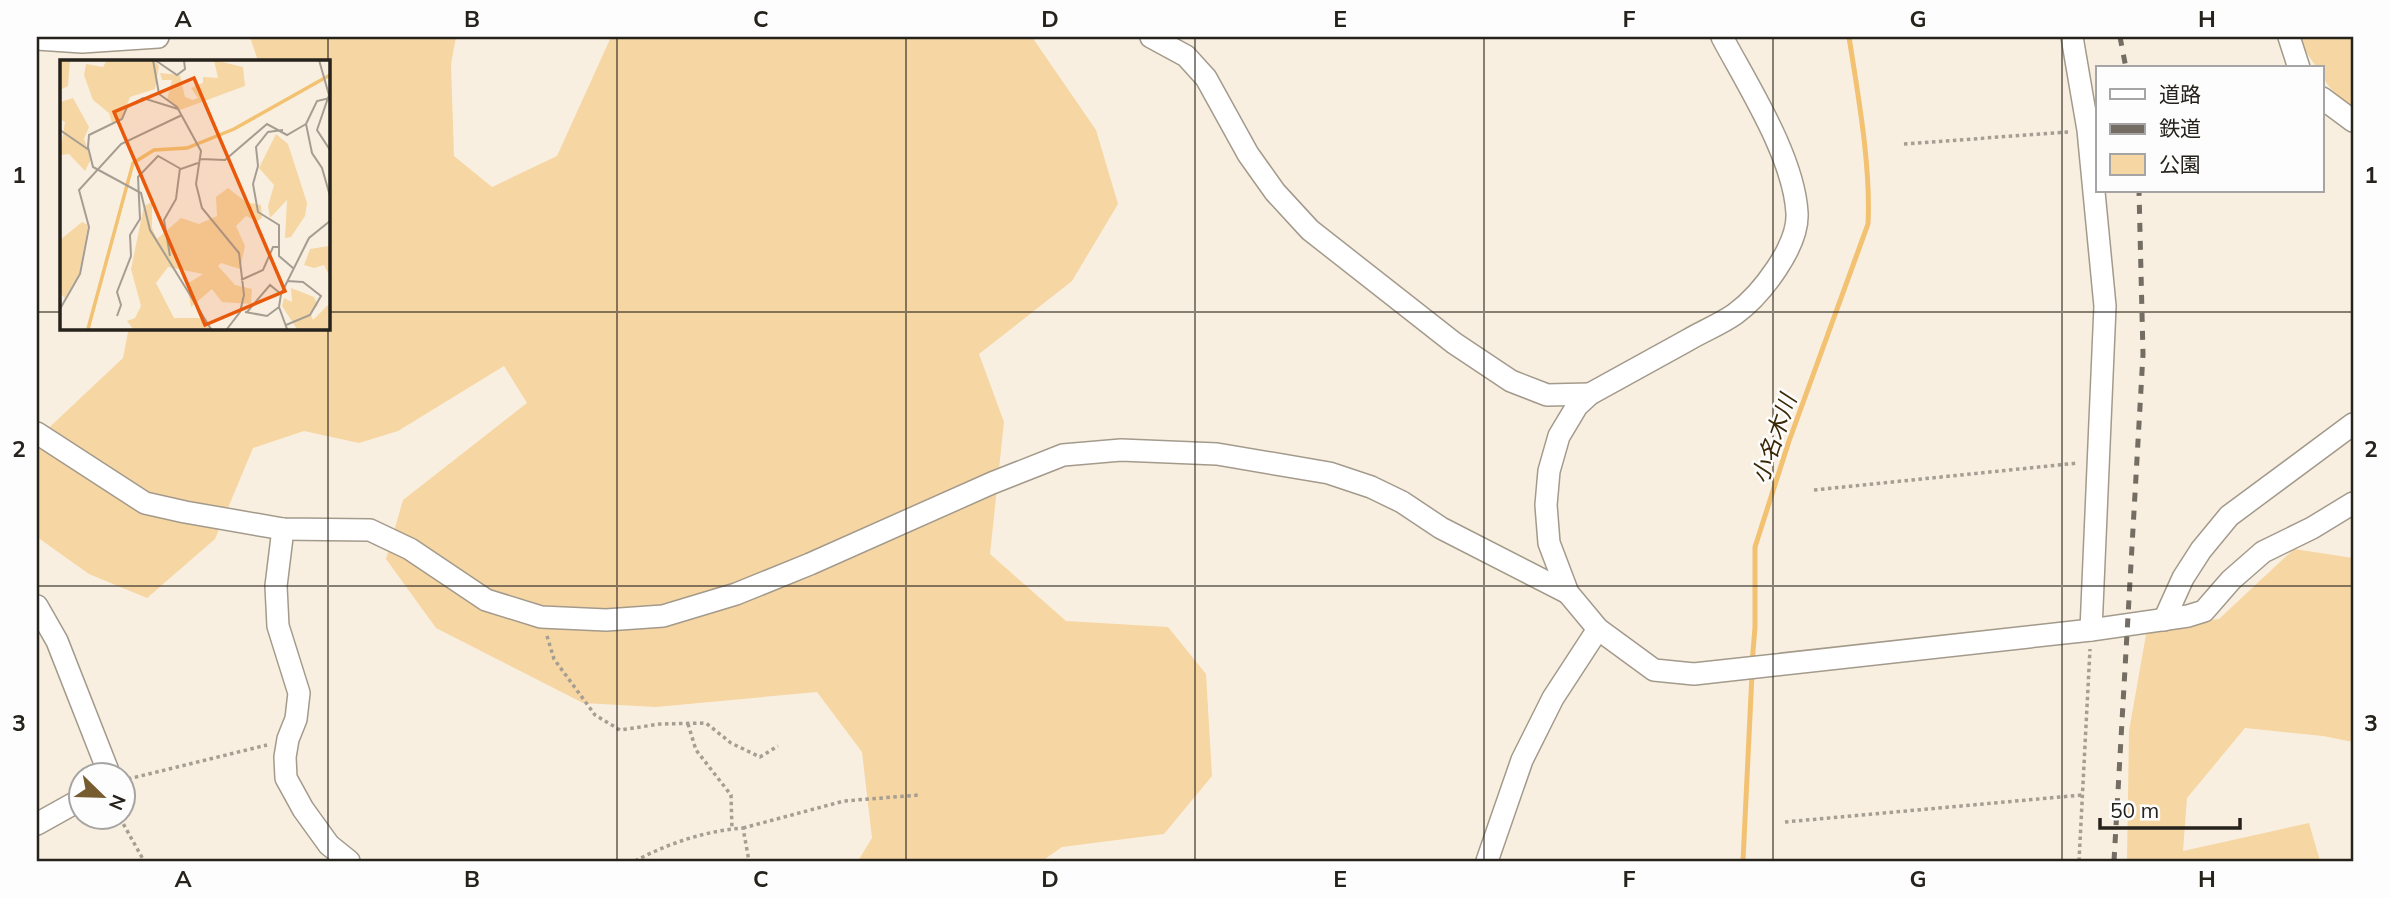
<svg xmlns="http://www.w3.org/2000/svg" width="2390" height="898" viewBox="0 0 2390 898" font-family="Mulish,'Noto Sans JP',sans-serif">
<rect width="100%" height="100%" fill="#f9efe0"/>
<g fill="#f6d6a3">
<polygon points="250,37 456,37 451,64 454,156 492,187 557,156 611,37 1032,37 1096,130 1118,204 1072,281 979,354 1004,422 990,554 1066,621 1168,627 1206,674 1212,776 1164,834 1062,847 1042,861 858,861 872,838 862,752 817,692 656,707 583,703 436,628 386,559 403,500 527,403 504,366 398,431 359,443 304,431 253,448 215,539 147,598 89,574 37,537 37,439 123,358 129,327 327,327 327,61 258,61"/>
<path d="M2300 37H2353V106C2340 97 2322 86 2322 68H2317L2300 43Z"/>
<polygon points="2294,549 2353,558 2353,742 2323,736 2245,728 2187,798 2183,851 2309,823 2320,861 2127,861 2129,731 2147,629 2219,619"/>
</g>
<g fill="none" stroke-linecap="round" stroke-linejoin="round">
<g stroke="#f2c272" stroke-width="5">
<path d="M1752 664 1755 627V547L1789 441 1868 224C1871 166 1858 95 1849 37"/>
<polyline points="1743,861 1752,674"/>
</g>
<g stroke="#a39a8c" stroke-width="24">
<g id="minor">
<polyline points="1151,37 1186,56 1206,78 1248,154 1275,192 1310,230 1454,343 1511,381 1547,395 1590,394"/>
<path d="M1722 37C1748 86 1794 157 1797 213 1799 246 1761 295 1735 314 1721 324 1703 331 1688 340 1655 358 1623 376 1590 394L1577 406 1559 436 1549 471 1546 505 1549 543 1568 593 1598 629 1654 670 1694 674 2091 630 2188 616 2204 611 2231 580 2263 552 2312 528 2353 503"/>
<polyline points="2072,37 2088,130 2105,306 2091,630"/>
<polyline points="2289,37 2299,68"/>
<polyline points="37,39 82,42 158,37"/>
<polyline points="2322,98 2353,121"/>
<polyline points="37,433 145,503 185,512 283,529 370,530 410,549 486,600 541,617 606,620 663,616 736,594 810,564 992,483 1063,455 1121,450 1217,454 1329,473 1371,487 1402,502 1441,528 1568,593"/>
<polyline points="283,529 276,586 278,626 299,693 296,719 288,739 285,757 286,778 303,809 329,845 349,861"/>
<polyline points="37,606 57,641 110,776"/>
<polyline points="2164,620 2183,578 2201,550 2229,516 2353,424"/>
<polyline points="37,824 80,800"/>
<polyline points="1487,861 1522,760 1553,698 1598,629"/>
</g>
</g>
<g stroke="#a59e92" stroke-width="3.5" stroke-dasharray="3.5 3.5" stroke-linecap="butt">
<polyline points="1904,144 2068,132"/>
<polyline points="1814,490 2078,463"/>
<polyline points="547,636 554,659 595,715 620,730 660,724 706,723 731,743 760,757 778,746"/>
<polyline points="688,724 696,750 731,795 732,829"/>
<polyline points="128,779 267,745"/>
<polyline points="120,818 144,861"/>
<polyline points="1785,822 2082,795"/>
<polyline points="743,828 844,801 919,795"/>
<path d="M635 861C669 843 705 831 743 828L749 861"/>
<polyline points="2079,861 2090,649"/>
</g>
<use href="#minor" stroke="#fff" stroke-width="21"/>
<g stroke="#736d63" stroke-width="5" stroke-dasharray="9 9" stroke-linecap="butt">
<polyline points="2120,37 2126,68"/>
<polyline points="2114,861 2143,354 2139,191"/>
</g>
</g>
<path fill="none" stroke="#26221c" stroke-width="2" stroke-opacity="0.55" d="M328 37V861M617 37V861M906 37V861M1195 37V861M1484 37V861M1773 37V861M2062 37V861M37 312H61M327 312H2353M37 586H2353"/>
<g text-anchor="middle" stroke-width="5" stroke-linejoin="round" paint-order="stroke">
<g font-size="23" font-style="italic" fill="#3a2703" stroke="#fdfdfd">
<text transform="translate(1774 439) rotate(-71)" y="8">小名木川</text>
</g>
</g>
<g transform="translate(60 60)">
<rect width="270" height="270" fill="#f9efe0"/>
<path d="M0 0H10L8 26 0 30ZM47 0H94L99 6 95 29 70 37 62 58 52 63 49 53 33 40 24 15 26 4 43 7ZM154 0 183 7 185 26 120 50 107 40 112 20H102L100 13 120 15 125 37 133 40 138 38 131 28 143 23V17L158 18ZM13 38 29 67 24 79 31 99 25 111 9 94 0 95 5 62 0 59V42ZM216 74 228 84 247 143 245 156 231 177 225 178 227 140 210 158 208 146 214 125 199 108ZM168 128 186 142 201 145 202 158 197 161 186 156 176 166 185 186 180 209 161 203 158 206 175 225 192 229 191 244 162 242 152 229 131 247 127 224 143 214 108 207 96 223 114 258H144L150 269H73L67 261 75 258 81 246 71 209 84 146 92 142V168L97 179 121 158 139 164 157 156 156 137ZM22 162 28 165 19 214 5 238 0 233V180ZM269 186V215L264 205 254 208 244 205 250 189ZM231 228 254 237 258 245 250 253 253 260 269 244V269H237L222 246 224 238 232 242Z" fill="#f6d6a3"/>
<path fill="none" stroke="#f2c272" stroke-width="3.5" d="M28 269 73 103 94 90 127 88 174 69 270 15"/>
<path fill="none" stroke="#a59d92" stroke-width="2" d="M93 0 99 34 117 47 141 91 136 124 142 148 179 193 184 235 180 252 167 269M95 0 117 15 125 9 124 0M259 0 269 35 257 70 270 90M270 38 257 41 246 64 252 93 262 108 270 136M118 49 83 38 67 47 62 59 29 75 28 87 33 107 81 133 90 170 151 269M0 70 29 90M223 70 208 72 196 87 198 106 193 124 198 152 219 165V196L233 208M140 99 165 100 207 64 227 75 246 64M110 196 104 160 116 139 120 108M181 220 203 210 213 187H218M0 249 20 214 29 167 19 130 61 84 122 55M185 252 207 256 219 247M187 252 210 225 221 234M57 256 61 245 57 232 71 196 70 175 80 159 78 117 98 96 121 109 138 103M226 265 250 255 261 236 243 222 227 221M227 269 219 247 221 234 249 178 270 161"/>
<path fill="#e8590c" fill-opacity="0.15" stroke="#e8590c" stroke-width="3.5" d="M134 18 225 231 145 265 54 52Z"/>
<rect width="270" height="270" fill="none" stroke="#26221c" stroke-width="3.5"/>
</g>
<rect width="2390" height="898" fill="none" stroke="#fdfdfd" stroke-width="77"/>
<rect x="2096" y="66" width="228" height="126" fill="#fdfdfd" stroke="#a7a5a3" stroke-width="2"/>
<rect x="2110" y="89" width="35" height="10" fill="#ffffff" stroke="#a7a5a3" stroke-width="2"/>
<text x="2159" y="102" font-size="21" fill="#26221c">道路</text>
<rect x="2110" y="124" width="35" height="10" fill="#736d63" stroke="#a7a5a3" stroke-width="2"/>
<text x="2159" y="136" font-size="21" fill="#26221c">鉄道</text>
<rect x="2110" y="154" width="35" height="21" fill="#f6d6a3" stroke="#a7a5a3" stroke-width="2"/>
<text x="2159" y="172" font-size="21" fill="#26221c">公園</text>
<g transform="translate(102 796) rotate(113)"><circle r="33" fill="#fdfdfd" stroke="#a7a5a3" stroke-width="2"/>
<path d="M0-5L12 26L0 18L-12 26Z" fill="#775c2f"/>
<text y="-10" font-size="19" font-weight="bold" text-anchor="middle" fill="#26221c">N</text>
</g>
<path d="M2100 818v10h140v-10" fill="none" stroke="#26221c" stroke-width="3.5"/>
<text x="2110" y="818" font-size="21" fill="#26221c" stroke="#fdfdfd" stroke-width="5" paint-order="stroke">50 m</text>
<rect x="38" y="38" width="2314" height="822" fill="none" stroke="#26221c" stroke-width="2.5"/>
<g font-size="23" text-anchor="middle" font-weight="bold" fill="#26221c">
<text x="183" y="27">A</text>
<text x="472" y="27">B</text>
<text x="761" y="27">C</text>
<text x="1050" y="27">D</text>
<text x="1340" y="27">E</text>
<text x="1629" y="27">F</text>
<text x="1918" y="27">G</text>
<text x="2207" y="27">H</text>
<text x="19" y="183">1</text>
<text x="2371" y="183">1</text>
<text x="19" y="457">2</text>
<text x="2371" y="457">2</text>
<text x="19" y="731">3</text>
<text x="2371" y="731">3</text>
<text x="183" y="887">A</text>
<text x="472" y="887">B</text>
<text x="761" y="887">C</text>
<text x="1050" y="887">D</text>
<text x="1340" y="887">E</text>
<text x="1629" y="887">F</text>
<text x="1918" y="887">G</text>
<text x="2207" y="887">H</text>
</g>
</svg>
